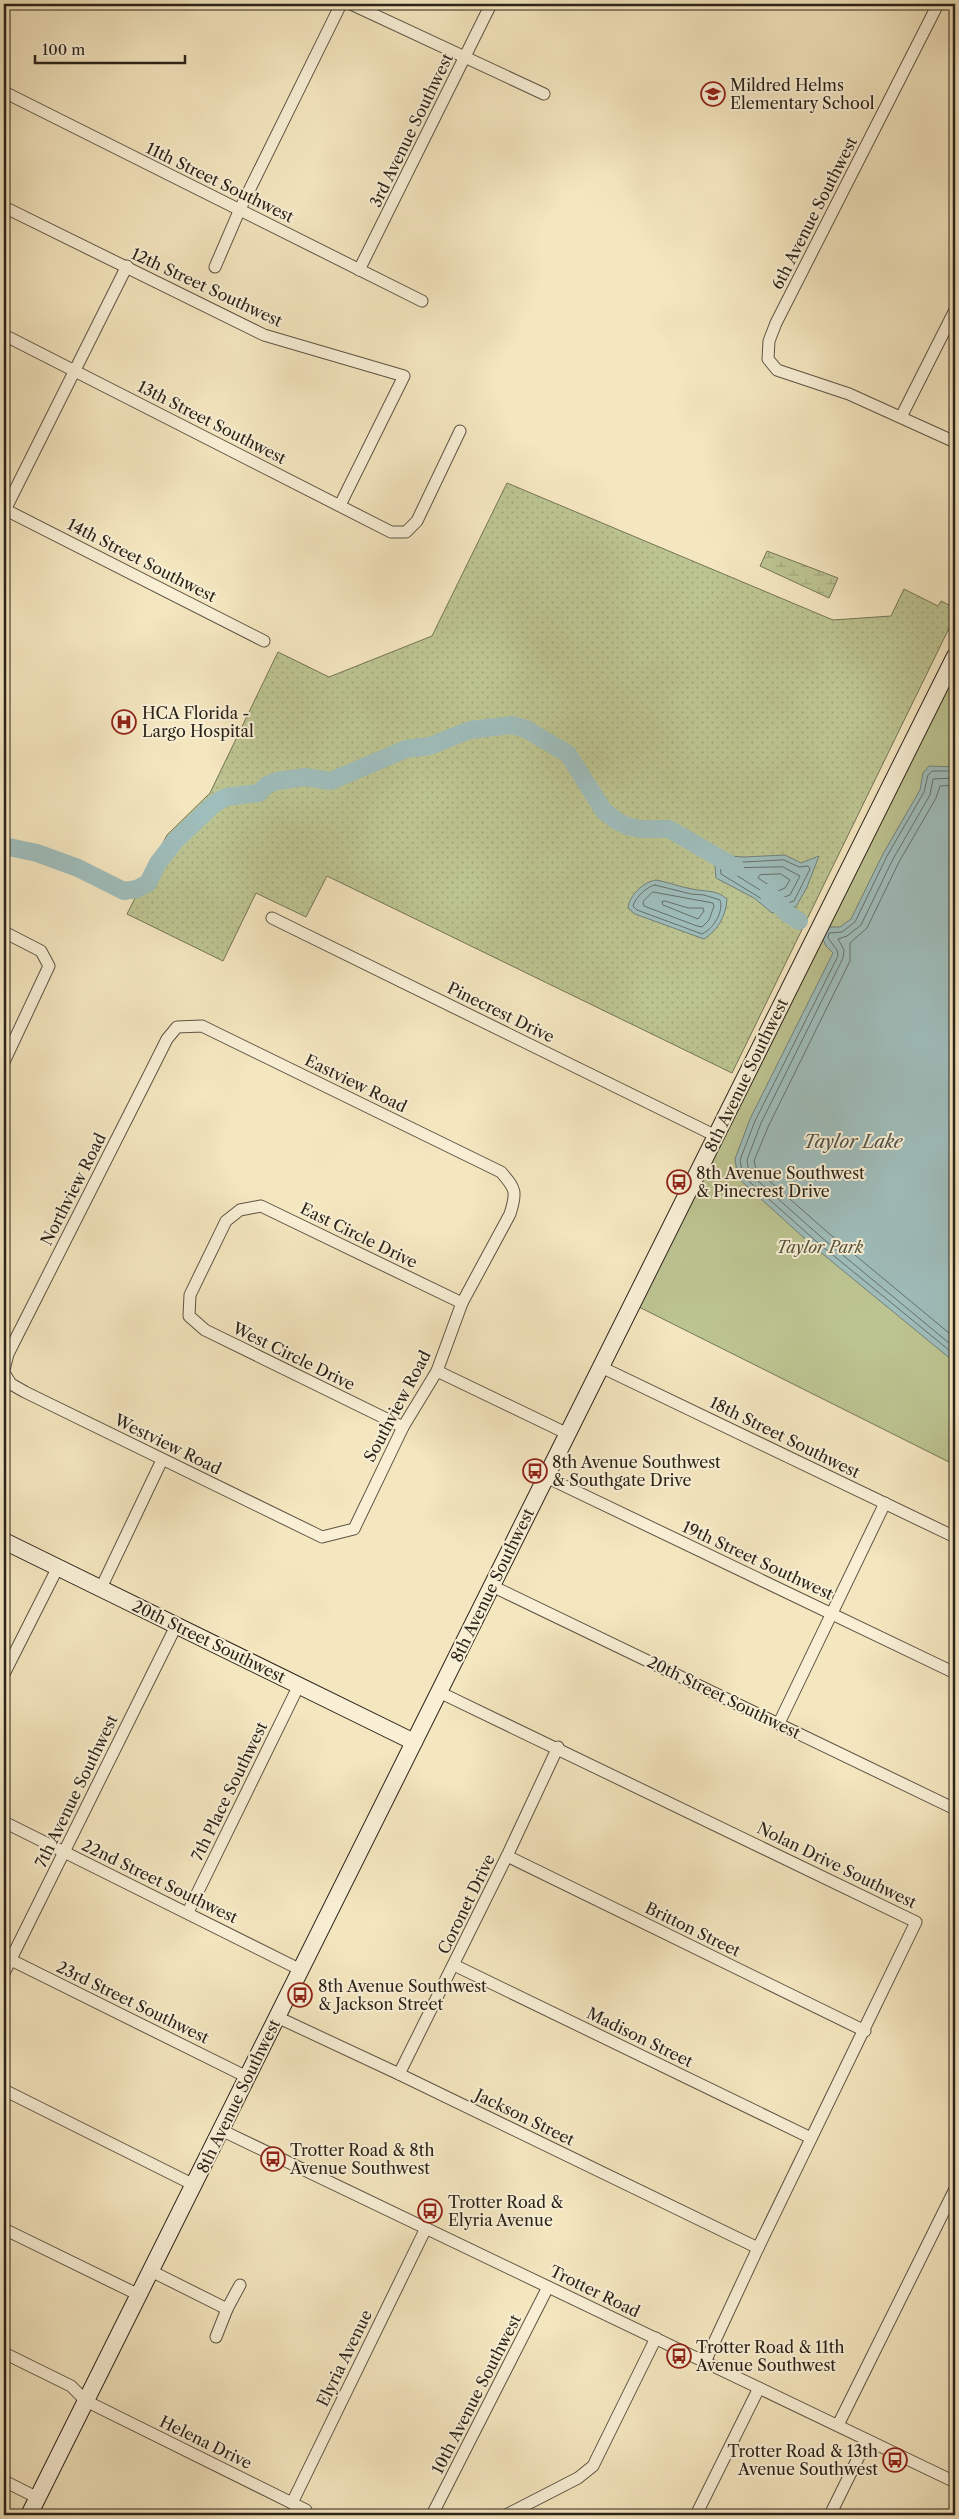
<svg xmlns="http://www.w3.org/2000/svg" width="959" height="2519" viewBox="0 0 959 2519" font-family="'Libre Caslon Text',serif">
<defs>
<pattern id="grass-dots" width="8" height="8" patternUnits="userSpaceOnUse" patternTransform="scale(1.25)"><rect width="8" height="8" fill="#bcc491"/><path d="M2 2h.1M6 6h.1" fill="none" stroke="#a2a87c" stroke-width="1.8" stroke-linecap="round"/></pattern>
<pattern id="wetland-marsh" width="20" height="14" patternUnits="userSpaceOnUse" patternTransform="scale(1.25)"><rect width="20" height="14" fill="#bcc491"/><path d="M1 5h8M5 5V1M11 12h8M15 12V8" fill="none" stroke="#a2a87c"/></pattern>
</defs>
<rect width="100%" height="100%" fill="#f4e6bf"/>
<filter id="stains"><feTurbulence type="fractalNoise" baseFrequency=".004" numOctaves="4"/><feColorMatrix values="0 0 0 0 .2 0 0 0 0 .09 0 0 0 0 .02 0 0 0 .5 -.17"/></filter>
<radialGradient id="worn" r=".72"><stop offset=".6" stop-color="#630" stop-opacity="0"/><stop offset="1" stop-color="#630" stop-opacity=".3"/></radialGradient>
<polygon fill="url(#grass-dots)" stroke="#747456" points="507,483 833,620 891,616 904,589 938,606 941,601 955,608 955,616 732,1073 327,876 306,917 256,893 223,961 127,914 167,835 210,793 278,652 329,677 432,636"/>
<polygon fill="url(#wetland-marsh)" stroke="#747456" points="767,551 838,578 829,598 760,566"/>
<polygon fill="#bcc491" stroke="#747456" points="955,671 955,1465 639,1307"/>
<g fill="#9fbdbb" stroke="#717f7b">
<polygon points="929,766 955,767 955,1359 952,1360 813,1246 738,1178 735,1159 750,1119 833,953 826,946 822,937 827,927 840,927 851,919 883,854 920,790 923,773"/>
<polygon points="714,855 744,857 785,855 801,863 819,856 807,887 796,907 789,907 772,913 754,898 716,878"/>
<path d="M656 880C668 882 680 887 692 889 704 892 716 889 727 899 726 916 718 930 704 939L635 914 628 908C629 896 643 882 656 880Z"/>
</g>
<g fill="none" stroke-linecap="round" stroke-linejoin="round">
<g stroke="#65706a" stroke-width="1">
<polyline points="955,771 932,771 928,775 924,792 887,856 855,922 842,932 829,933 828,938 837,950 838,956 755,1121 740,1160 743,1176 817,1242 955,1355"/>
<polyline points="955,778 933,779 930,795 893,859 861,925 847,936 838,939 844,950 843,958 761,1123 747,1160 749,1173 821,1237 955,1348"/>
<polyline points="955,785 940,786 936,798 899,862 867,928 850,943 850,961 768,1127 754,1161 756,1169 826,1231 955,1338"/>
<polygon points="784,860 799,867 808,866 810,869 794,901 775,907 721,874 720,863 722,861 744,862"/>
<polygon points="783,867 800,876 790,895 776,900 728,870 731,868"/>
<polygon points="781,874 790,880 785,888 778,891 758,878 760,875"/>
<path d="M655 885 691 894 704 895 720 900C724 912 713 929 702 934L637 910 633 906C635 898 647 886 655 885Z"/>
<polygon points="653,892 713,903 714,906 709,920 702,927 697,926 644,906 643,902"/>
<polygon points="665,901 688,908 703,908 704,911 698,919 663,905 662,902"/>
</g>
<g stroke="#9fbdbb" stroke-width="18">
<polyline points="4,846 37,853 78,868 124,891 137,889 148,883 158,863 175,841 214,804 226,797 259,793 267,785 277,781 305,777 331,781 406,749 430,746 470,730 512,725 526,729 568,754 604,811 617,821 627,826 640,829 669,829 735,867"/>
<polyline points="768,893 788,914 799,921"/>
</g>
<g stroke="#5d5443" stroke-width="13">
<g id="street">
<polyline points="351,4 544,94"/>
<polyline points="938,4 776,323 769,341 768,359 777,370 849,394 955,442"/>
<polyline points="4,92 422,301"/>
<polyline points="4,207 264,335 404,376 340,505"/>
<polyline points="215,267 240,209 341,4"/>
<polyline points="359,270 491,4"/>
<polyline points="4,335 391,532 406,532 417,521 460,431"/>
<polyline points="901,417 955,310"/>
<polyline points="4,509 264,641"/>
<polyline points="5,510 127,266"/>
<polyline points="272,918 716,1136"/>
<polyline points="4,932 41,951 49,966 4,1062"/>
<polyline points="601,1367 955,1537"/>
<path d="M4 1370 8 1354 152 1069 167 1039 177 1027 202 1026 501 1172C516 1189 517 1192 510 1214L462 1303 437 1371 403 1427 354 1529 322 1537 25 1392 11 1384 4 1373"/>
<polyline points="437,1371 568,1434"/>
<polyline points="403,1427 205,1330 189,1316 190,1295 226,1221 240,1210 261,1206 462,1303"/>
<polyline points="546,1477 955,1673"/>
<polyline points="492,1586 955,1809"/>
<polyline points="101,1588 162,1460"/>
<polyline points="4,1674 58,1567"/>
<polyline points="439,1692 916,1922 758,2248 705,2362"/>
<polyline points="779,1723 885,1503"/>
<polyline points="4,1822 301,1970"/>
<polyline points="507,1856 865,2031"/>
<polyline points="188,1912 299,1685"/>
<polyline points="5,1957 247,2077"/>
<polyline points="454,1965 811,2138"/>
<polyline points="4,1973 177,1624"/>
<polyline points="277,2017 399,2074 758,2248"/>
<polyline points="399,2074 507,1856 558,1747"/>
<polyline points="4,2090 194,2185"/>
<polyline points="221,2130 955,2482"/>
<polyline points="4,2229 139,2295"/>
<polyline points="151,2271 227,2309"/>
<polyline points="216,2337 227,2309 240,2285"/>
<polyline points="4,2353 71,2386 86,2401 306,2510 303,2515"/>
<polyline points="838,2425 955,2189"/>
<polyline points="4,2481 38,2498"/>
<polyline points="292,2503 426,2228"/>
<polyline points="432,2515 548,2287"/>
<polyline points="506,2515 578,2478 593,2466 656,2338"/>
<polyline points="696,2515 759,2388"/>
<polyline points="830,2515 867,2440"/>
</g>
</g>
<g stroke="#2b231a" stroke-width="18">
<g id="secondary">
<polyline points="4,1541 414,1742"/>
<polyline points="29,2515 955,656"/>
</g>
</g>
<use href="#street" stroke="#f8efd5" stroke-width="11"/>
<use href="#secondary" stroke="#f8efd5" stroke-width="16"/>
</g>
<defs>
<g id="school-ring" transform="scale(1.25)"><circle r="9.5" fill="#f8efd5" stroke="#8f2418" stroke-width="1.5"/><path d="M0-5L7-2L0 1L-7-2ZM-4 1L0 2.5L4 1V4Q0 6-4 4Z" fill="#8f2418"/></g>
<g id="hospital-ring" transform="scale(1.25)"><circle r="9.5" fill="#f8efd5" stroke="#8f2418" stroke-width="1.5"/><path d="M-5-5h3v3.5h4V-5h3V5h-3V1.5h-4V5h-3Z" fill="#8f2418"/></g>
<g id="bus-ring" transform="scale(1.25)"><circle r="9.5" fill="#f8efd5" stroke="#8f2418" stroke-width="1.5"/><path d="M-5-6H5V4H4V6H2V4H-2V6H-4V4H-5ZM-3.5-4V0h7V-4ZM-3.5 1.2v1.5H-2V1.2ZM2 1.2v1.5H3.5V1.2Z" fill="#8f2418"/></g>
</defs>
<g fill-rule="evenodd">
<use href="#school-ring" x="713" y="94"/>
<use href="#hospital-ring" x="124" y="722"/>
<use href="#bus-ring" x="679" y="1182"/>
<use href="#bus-ring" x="535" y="1471"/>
<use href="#bus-ring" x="300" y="1995"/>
<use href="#bus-ring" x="273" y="2159"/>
<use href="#bus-ring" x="430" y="2211"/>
<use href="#bus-ring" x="679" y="2356"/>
<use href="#bus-ring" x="895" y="2460"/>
</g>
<g text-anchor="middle" stroke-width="4" stroke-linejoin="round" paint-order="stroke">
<g font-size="16" fill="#2b231a" stroke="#f8efd5" text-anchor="start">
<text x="730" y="91">Mildred Helms<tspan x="730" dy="18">Elementary School</tspan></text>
<text x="142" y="719">HCA Florida -<tspan x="142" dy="18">Largo Hospital</tspan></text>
<text x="696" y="1179">8th Avenue Southwest<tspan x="696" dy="18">&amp; Pinecrest Drive</tspan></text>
<text x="552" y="1468">8th Avenue Southwest<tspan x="552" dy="18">&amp; Southgate Drive</tspan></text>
<text x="318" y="1992">8th Avenue Southwest<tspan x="318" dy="18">&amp; Jackson Street</tspan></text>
<text x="290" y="2156">Trotter Road &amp; 8th<tspan x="290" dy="18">Avenue Southwest</tspan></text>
<text x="448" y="2208">Trotter Road &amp;<tspan x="448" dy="18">Elyria Avenue</tspan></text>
<text x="696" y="2353">Trotter Road &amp; 11th<tspan x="696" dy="18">Avenue Southwest</tspan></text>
<text x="878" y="2457" text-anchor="end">Trotter Road &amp; 13th<tspan x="878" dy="18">Avenue Southwest</tspan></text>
</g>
<g font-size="16" fill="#2b231a" stroke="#f8efd5">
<text transform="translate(411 130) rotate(-64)" y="6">3rd Avenue Southwest</text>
<text transform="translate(220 182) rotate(26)" y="6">11th Street Southwest</text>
<text transform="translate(814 213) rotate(-63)" y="6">6th Avenue Southwest</text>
<text transform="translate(207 287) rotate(25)" y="6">12th Street Southwest</text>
<text transform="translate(212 422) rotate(27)" y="6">13th Street Southwest</text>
<text transform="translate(142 560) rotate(27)" y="6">14th Street Southwest</text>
<text transform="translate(501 1012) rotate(26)" y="6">Pinecrest Drive</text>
<text transform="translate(746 1075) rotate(-64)" y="6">8th Avenue Southwest</text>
<text transform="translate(356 1083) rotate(26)" y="6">Eastview Road</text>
<text transform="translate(73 1189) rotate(-63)" y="6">Northview Road</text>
<text transform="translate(359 1235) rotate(26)" y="6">East Circle Drive</text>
<text transform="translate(294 1356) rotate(26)" y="6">West Circle Drive</text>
<text transform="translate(397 1406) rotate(-62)" y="6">Southview Road</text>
<text transform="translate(785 1437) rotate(26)" y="6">18th Street Southwest</text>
<text transform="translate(168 1444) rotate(26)" y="6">Westview Road</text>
<text transform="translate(758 1560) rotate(25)" y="6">19th Street Southwest</text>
<text transform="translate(492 1585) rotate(-64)" y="6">8th Avenue Southwest</text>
<text transform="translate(209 1641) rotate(26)" y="6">20th Street Southwest</text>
<text transform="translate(724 1697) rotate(26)" y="6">20th Street Southwest</text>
<text transform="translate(76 1791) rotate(-64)" y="6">7th Avenue Southwest</text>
<text transform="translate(229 1791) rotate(-64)" y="6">7th Place Southwest</text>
<text transform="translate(837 1865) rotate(26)" y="6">Nolan Drive Southwest</text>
<text transform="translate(160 1881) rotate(26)" y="6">22nd Street Southwest</text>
<text transform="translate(466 1904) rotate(-64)" y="6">Coronet Drive</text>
<text transform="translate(693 1929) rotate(26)" y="6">Britton Street</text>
<text transform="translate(133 2002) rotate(26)" y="6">23rd Street Southwest</text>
<text transform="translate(640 2037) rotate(26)" y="6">Madison Street</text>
<text transform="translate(238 2096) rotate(-64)" y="6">8th Avenue Southwest</text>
<text transform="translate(525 2117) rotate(26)" y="6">Jackson Street</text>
<text transform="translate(595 2291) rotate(26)" y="6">Trotter Road</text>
<text transform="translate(344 2358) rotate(-64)" y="6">Elyria Avenue</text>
<text transform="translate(476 2394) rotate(-63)" y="6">10th Avenue Southwest</text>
<text transform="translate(206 2442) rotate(26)" y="6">Helena Drive</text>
</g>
<g font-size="16" font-style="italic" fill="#56533e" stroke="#f8efd5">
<text x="820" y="1253">Taylor Park</text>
</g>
<g font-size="18" font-style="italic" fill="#4e514a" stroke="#f8efd5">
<text x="853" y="1148">Taylor Lake</text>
</g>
</g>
<rect width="959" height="2519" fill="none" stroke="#f4e6bf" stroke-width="20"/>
<rect x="5" y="5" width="949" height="2509" fill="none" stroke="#2b231a" stroke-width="2.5"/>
<rect x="10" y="10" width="939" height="2499" fill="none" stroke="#2b231a"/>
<path d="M35 55v8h150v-8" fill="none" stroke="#2b231a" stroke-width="2.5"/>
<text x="42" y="55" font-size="15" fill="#2b231a" stroke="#f8efd5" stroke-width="4" paint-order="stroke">100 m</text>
<rect width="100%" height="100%" filter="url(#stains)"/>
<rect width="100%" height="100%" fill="url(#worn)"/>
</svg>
